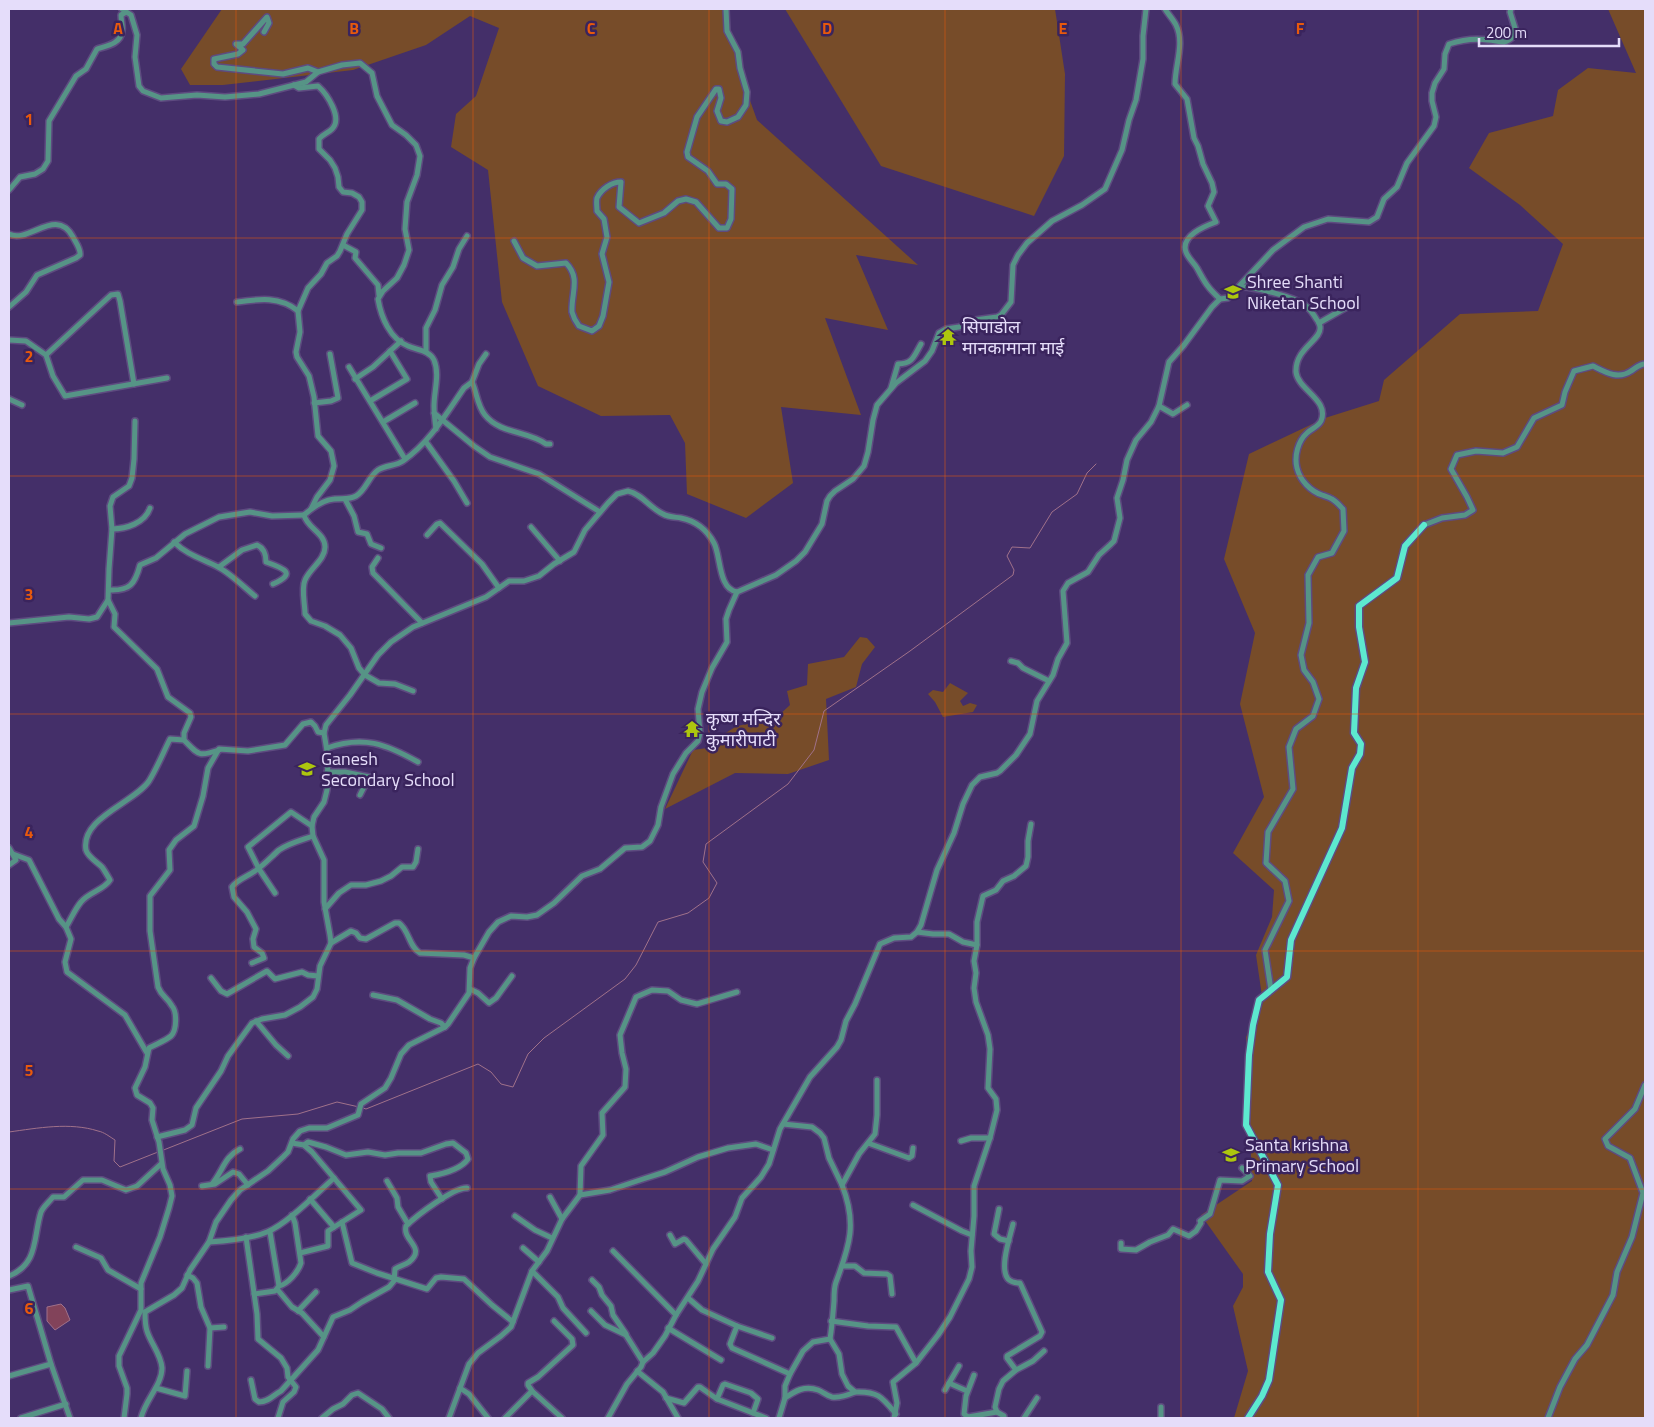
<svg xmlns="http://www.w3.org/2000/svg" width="1654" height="1427" viewBox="0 0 1654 1427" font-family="'Titillium Web','Noto Sans Devanagari',sans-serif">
<rect width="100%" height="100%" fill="#442f69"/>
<g fill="#774c29">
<polygon points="222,9 724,9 747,92 757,120 918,265 856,255 888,330 825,318 861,415 781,407 793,483 746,518 687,494 685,443 670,415 601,416 538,386 502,302 488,170 451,147 456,114 476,96 499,28 470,16 426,45 353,70 223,85 190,85 181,69"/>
<polygon points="785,9 1055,9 1065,74 1064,156 1034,216 881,166"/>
<polygon points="1608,9 1645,9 1645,1418 1234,1418 1248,1371 1233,1306 1243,1287 1243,1274 1201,1215 1252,1181 1246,1037 1263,1003 1256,955 1272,917 1274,890 1233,853 1264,797 1240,704 1255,633 1224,559 1249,454 1325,418 1379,401 1384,380 1460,314 1538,311 1563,244 1520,205 1469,168 1489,133 1553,116 1558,90 1588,68 1636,73"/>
<polygon points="860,637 867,638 875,647 862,664 856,687 826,699 829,760 788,774 735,773 665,809 693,750 707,748 724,734 737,726 766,720 778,716 790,705 787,691 807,685 808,664 844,657"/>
<polygon points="950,683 968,693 960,701 963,706 970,703 977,705 973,712 943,717 935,702 928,694 933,690 943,692"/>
</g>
<polygon fill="#82435a" stroke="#a0718a" points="61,1304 65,1308 70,1320 55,1330 47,1321 47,1307"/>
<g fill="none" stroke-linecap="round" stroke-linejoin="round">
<g stroke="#a0718a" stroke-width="1">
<polyline points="363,1108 366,1109 478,1064 491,1072 501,1084 513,1087 528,1054 544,1038 625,979 636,965 658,922 688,913 709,898 717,883 703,862 706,844 788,784 814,750 824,711 910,651 1013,575 1014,570 1007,556 1012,547 1030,548 1052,512 1077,494 1087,473 1096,464"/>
<path d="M9 1132C38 1128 70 1122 98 1131 104 1132 110 1137 115 1140L114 1161 120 1167 158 1152"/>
<polyline points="161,1151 242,1119 298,1114 337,1102 359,1107"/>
</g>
<g stroke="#5e4b80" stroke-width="8">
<g id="minor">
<path d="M122 9 131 15 137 35 135 57 139 86 143 91 161 98 197 95 225 97 259 94 306 82 318 72 342 65 360 63 372 73 377 96 392 125 406 135 416 145 420 156 417 175 407 202 405 229 409 250 404 265 397 278 383 291 378 299C381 317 390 339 408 346 417 350 429 350 434 360 440 374 434 391 434 406 434 414 435 421 436 429"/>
<path d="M1165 9C1168 14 1173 19 1176 25 1185 43 1175 65 1175 84L1187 99 1194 138 1198 146 1203 164 1212 183 1214 192 1208 206 1216 222C1205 226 1180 236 1186 252 1188 258 1194 263 1197 268 1205 283 1208 288 1220 299"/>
<polyline points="264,32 269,23 267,17 243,44 236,44 243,50 238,54 214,59 214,64 217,67 283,74 308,68 318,72"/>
<path d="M294 85 299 88 318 86C327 94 343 118 332 129 328 133 323 134 319 139V149L330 160 335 168 338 177 339 187 343 192 352 193 359 197 362 202V210L347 234 340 251 337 256 327 263 321 274 308 288 298 311"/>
<path d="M9 190 20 177 35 174 43 169 48 161 49 121 76 76 86 69 97 49C106 46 121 44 122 31 123 27 121 20 121 15L126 12"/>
<path d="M9 234C29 244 56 206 73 237 76 243 81 249 80 255L76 258 37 275 26 292 9 307"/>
<path d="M514 241 523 258 537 266 566 263C581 278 571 293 572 312 573 316 576 322 579 326L592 331 599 326 603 316 609 282 602 254 607 237 604 219 597 211C597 207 596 201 597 198 601 189 612 182 621 182L619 207 639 223 664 213 678 201 686 199 696 202 719 228H727L731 219 732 189 726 184H717L708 171 688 157 687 152 697 117 716 89H719L721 98 717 111 721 121 727 122 738 117 746 105 747 92 740 68 738 52 727 31 726 9"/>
<polyline points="343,245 356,252 355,258 378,285 379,295"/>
<path d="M1239 287C1253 286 1294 297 1305 305 1310 309 1314 315 1317 320 1318 321 1320 325 1320 327 1322 340 1295 348 1296 372 1298 390 1330 400 1321 421 1318 427 1312 428 1307 433 1298 441 1294 456 1297 468 1300 480 1310 491 1322 495 1325 496 1329 497 1332 499 1336 501 1340 506 1343 509L1344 531 1332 553 1318 557 1308 575 1309 623 1301 655 1304 670 1313 682 1319 699 1313 716 1296 729 1289 747 1293 789 1268 832 1266 863 1285 881 1289 901 1265 950 1271 990"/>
<path d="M237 302C259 299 280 296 298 311L300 332 296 352 297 357 309 376 314 397 318 436 331 451 334 466 330 480 317 497 311 509"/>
<polyline points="1319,323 1354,303"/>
<polyline points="9,340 26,341 46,355 53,376 65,396 167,378"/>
<polyline points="426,352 426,328 435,310 442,285 453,267 459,249 467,236"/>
<polyline points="46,355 111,295 118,294 120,301 134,384"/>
<polyline points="349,367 405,459"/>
<polyline points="355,379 373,367 401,341"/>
<polyline points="472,382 479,364 486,354"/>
<path d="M891 388 898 364C913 364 914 356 921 344"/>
<polyline points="9,399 22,405"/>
<polyline points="370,401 407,379 390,351"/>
<polyline points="314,403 331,401 338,398 330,354"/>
<polyline points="1159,406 1173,414 1187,405"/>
<polyline points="434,413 474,446 490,457 539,474 600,512"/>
<polyline points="135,421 134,459 132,478 129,486 113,497 110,506 112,529 109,569 108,600 115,614 114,627 157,669 168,697 190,713 191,717 184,733 184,740"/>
<polyline points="383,422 415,403"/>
<polyline points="426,442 454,481 467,503"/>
<polyline points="345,499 354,516 358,532 367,534 371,544 381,548"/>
<path d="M304 515C312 508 323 500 334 499 342 498 349 500 356 496 366 490 369 476 378 470 386 465 396 466 403 461 430 442 446 414 464 388L472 382C477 393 477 405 485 415 500 434 528 431 546 444H550"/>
<path d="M304 515C307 528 325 533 325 547 325 560 310 568 305 580 301 589 305 604 305 614L311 621 325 626 340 635 351 648 359 668 365 675 379 683 395 684 413 691"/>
<path d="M1424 525 1442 518 1465 515 1473 510 1467 497 1451 469 1457 455 1476 451 1503 453 1517 447 1534 418 1562 405 1565 392 1574 371 1593 366C1605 372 1618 380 1631 371 1636 368 1639 364 1645 364"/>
<polyline points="531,527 560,561"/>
<path d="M112 529C126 529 145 523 150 508"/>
<polyline points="427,535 437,524 440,523 482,564 499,588"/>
<path d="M174 542C187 555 203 559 218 567 230 573 245 588 255 596"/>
<polyline points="378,558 372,567 373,573 422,623"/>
<path d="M219 567 242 550 257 545C264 548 266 555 266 562 283 568 298 573 273 584"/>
<path d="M109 590C130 591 135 584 140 565L156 558 185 534 219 517 250 512 272 516 304 515"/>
<polyline points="9,623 69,617 89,619 97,617 108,600"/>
<polyline points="1011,661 1018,663 1023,668 1049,681"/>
<path d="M327 748C363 735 386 744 418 762"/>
<polyline points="327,772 345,772 369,777 360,795"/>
<polyline points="9,848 16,860 9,865"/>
<polyline points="13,854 29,860 59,919 66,927"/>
<polyline points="275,893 259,869 248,847 291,812 312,826"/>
<polyline points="325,909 339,893 351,885 366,885 381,881 391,876 402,867 413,867 416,862 418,849"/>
<polyline points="917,932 933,934 949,934 963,942 977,945"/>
<path d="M331 943 351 931 356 933 360 938 366 939 395 923H399C409 930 409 947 420 953L464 955 474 958"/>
<path d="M252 963 264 958 262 953 254 947 253 939 256 929 247 912 234 897 232 887C238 879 247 877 255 871 264 865 271 857 279 850 289 843 302 840 313 836"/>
<polyline points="211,978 221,991 227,994 267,971 275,979 302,972 308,975 318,976"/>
<polyline points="470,989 478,993 489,1003 496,998 512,976"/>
<polyline points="373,995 397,1000 430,1019 441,1023 445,1027"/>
<polyline points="256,1021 276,1045 288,1056"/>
<path d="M147 1053 125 1015 67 972 65 962 71 939 66 927C71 919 75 909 81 902 89 892 104 890 110 880 107 875 105 871 102 867 97 862 88 857 86 850 80 818 134 803 149 781 157 768 163 753 170 739L184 740C199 755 198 757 219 750"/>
<polyline points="783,1124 812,1127 820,1133 824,1138 829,1158 842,1185"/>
<path d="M157 1137 185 1130 192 1125 196 1108 221 1071 228 1056 252 1023 262 1019 285 1015 300 1007 313 997 317 989 320 966 331 943 330 935 324 902V860L313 836 312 826 314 817 324 802 327 790 328 757 324 733 326 725 350 695 378 655 391 642 413 627 486 597 509 581H524L539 576 554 564 574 552 585 530 608 503 617 494 628 491C642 494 650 508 663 514 668 517 675 517 681 518 696 521 707 530 714 543 721 556 718 589 737 592"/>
<polyline points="961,1141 971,1138 990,1138"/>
<polyline points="292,1143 304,1145 312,1152 361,1210 328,1231 328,1246 300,1253"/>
<polyline points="868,1143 909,1158 912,1156 913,1148"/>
<path d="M304 1145 308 1142 326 1147 346 1155 368 1152 385 1155 398 1153H421L446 1144 453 1143 466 1153 468 1159C461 1169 442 1174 430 1176L431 1182 442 1199"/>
<polyline points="387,1181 397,1198 398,1207 408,1224"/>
<path d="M212 1184C223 1171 224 1157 240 1149"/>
<polyline points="202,1186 215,1184 233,1172 239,1174 248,1185"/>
<polyline points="580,1195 581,1166 603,1135 602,1113 625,1087 626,1069 622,1053 620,1035 636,997 652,990 668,991 681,1000 697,1004 737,992"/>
<polyline points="550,1197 562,1219"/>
<polyline points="310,1199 334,1227"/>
<polyline points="913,1205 962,1231 972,1235"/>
<polyline points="999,1209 994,1234 1000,1239 1009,1241"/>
<polyline points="515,1216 535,1230 552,1238"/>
<polyline points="342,1222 352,1263 377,1273 427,1289 436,1278 441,1277 464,1279 492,1305 513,1322"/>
<path d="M1013 1224C1010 1237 999 1268 1008 1279 1011 1282 1016 1283 1020 1283L1021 1285 1042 1332 1040 1336 1007 1356V1358L1016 1370"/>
<polyline points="670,1235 675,1244 684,1239 686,1240 706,1264"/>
<polyline points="246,1237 257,1314 258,1339 281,1358 287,1368 288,1377 296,1387 294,1392 283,1402 278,1418"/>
<path d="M209 1242C225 1241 253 1238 267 1232 287 1224 317 1193 334 1178"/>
<polyline points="1121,1243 1121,1249 1136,1250 1150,1242 1168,1235 1173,1229 1189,1236 1196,1231 1201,1223 1200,1221 1210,1214 1220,1180 1242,1181 1250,1176 1242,1168"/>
<polyline points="76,1247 101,1258 108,1270 141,1289"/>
<polyline points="523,1248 539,1262"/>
<polyline points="613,1251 676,1315"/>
<polyline points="842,1266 855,1266 864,1273 887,1274 890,1276 892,1294"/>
<polyline points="532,1271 558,1297 563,1308 586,1333"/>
<polyline points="187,1275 193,1278 197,1283 201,1307 210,1328 208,1366"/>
<path d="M9 1276C39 1264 33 1237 41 1212 43 1207 49 1202 53 1197H64L83 1180H102L126 1190 137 1186 161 1164"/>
<polyline points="592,1280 599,1287 602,1295 611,1306 613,1315 626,1334"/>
<path d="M279 1286C288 1284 298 1272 301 1263L295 1223 292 1215"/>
<polyline points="277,1289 292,1307 302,1313 324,1337"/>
<polyline points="9,1290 28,1286 51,1364 70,1418"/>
<polyline points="254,1294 275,1291 279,1286 270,1232"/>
<polyline points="688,1298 702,1310 737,1326 730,1344 732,1348 790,1374"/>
<polyline points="298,1311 316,1292"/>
<polyline points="591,1311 605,1325 626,1335 643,1362"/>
<polyline points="145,1312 174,1295 182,1288 190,1270 209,1242 216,1222 231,1200 240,1190 268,1171 283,1157 288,1152 293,1139 300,1131 309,1128 327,1128 358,1115 361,1104 385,1088 391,1078 401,1054 409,1045 445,1027 448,1024 469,993 470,968 474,958 489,932 498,922 511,916 527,917 537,915 554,903 582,876 600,869 625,848 642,847 650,841 658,825 661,807 673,774 686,753 698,741 700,733 698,709 702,692 712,668 727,642 726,619 729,610 737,592 776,575 796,561 805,552 822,524 827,501 830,496 835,491 853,479 864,466 868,452 873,420 877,405 896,383 925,361 932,351 939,333 946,329 959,327 975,320 997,317 1001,315 1011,302 1013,265 1018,255 1027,243 1052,221 1082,205 1105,189 1122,150 1129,120 1136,100 1143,59 1143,36 1146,9"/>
<polyline points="554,1321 572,1339 573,1345 538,1377 528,1383 528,1385 532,1391 562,1418"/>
<polyline points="831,1321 868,1326 896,1327 916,1363"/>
<polyline points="737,1326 772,1338"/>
<polyline points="210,1328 224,1327"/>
<polyline points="668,1328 721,1360"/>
<path d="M830 1339 839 1354 842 1374 848 1386 855 1392C878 1391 882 1397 896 1414"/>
<polyline points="637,1371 663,1392 678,1418"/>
<polyline points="974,1375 966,1396 964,1414 968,1417 997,1412"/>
<polyline points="9,1376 51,1364"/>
<path d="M251 1380 255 1399 259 1402C269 1402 273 1395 281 1391L318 1350 333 1317 350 1310 362 1302 389 1287 394 1281 395 1269C399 1266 405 1265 409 1262 427 1247 402 1241 406 1226 416 1216 454 1187 467 1188"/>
<polyline points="949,1383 967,1391"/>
<polyline points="156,1388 185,1396 187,1371"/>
<polyline points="460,1388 469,1394 488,1418"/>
<polyline points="945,1390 959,1366"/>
<polyline points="666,1398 684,1403 698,1387 700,1387 717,1399 766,1418"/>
<path d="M785 1398C795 1391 805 1385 818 1390 823 1392 827 1396 832 1397 840 1398 848 1395 855 1392"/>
<polyline points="717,1399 723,1385 725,1384 751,1393 758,1399 753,1413"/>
<polyline points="21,1418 66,1404"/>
<path d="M124 1418 127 1394V1388L119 1366V1356L141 1310V1283L160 1237 169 1208 172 1196 170 1185 163 1169 159 1142 152 1120 153 1108 150 1103 137 1095 135 1088 145 1067 149 1048C156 1044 165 1041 171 1036 177 1030 177 1012 172 1006 167 997 162 997 158 987L150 931V896L170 870 169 850 176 840 194 826 203 796 208 768 219 749 248 751 285 745 303 724 311 722 315 726 318 732 324 733"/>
<path d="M141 1418C145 1400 162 1385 162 1368 161 1354 151 1344 147 1331 145 1325 145 1318 145 1312"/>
<polyline points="322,1418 333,1409 343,1404 352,1395 358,1393 382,1409 389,1418"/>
<polyline points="449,1418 469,1364 478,1353 501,1336 511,1327 532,1271 547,1251 562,1219 580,1195 610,1190 643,1179 665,1172 698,1157 728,1148 756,1144 773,1150"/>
<polyline points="505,1418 532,1391"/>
<path d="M608 1418 627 1384 641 1367 643 1362 653 1353 665 1336 676 1315 698 1281 713 1249 735 1217 742 1198 761 1177 769 1164 780 1129 810 1077 837 1047 841 1040 846 1021 855 1004 880 944 894 938 911 937 917 932 921 925 937 870 954 833 963 804 972 785 980 777 997 773 1000 771 1016 755 1030 734 1037 701 1053 675 1058 659 1067 643 1063 591 1068 583 1088 572 1099 555 1110 545 1114 541 1120 518 1117 498 1123 480 1127 460 1136 440 1151 422 1159 406 1169 362 1184 345 1212 307 1220 299 1228 298 1273 250 1304 227 1328 219 1369 222 1377 217 1384 199 1397 187 1407 163 1434 126 1436 117 1432 101V93L1435 83 1444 69 1445 54 1449 44C1461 40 1475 38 1488 40 1493 40 1499 42 1504 42 1508 41 1511 39 1514 36L1515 28 1510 12 1511 9"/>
<path d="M779 1418 785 1398V1386L790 1374 803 1351 813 1342 830 1339C832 1327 833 1313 834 1301 834 1295 834 1287 836 1282 850 1245 857 1223 842 1185L859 1154 875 1134 877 1115V1080"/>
<polyline points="894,1418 897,1403 893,1382 916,1363 938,1335 950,1317 969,1279 972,1267 971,1251 974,1216 974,1186 990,1138 997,1110 996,1099 988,1088 990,1049 988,1035 976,1002 974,988 976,973 974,961 977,945 977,922 983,896 996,890 1003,881 1014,876 1026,866 1028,857 1028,841 1031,824"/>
<polyline points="1004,1418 1004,1416 997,1412 995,1407 999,1389 1003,1381 1016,1370 1033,1361 1044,1351"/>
<polyline points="1024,1418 1037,1398"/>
<polyline points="1161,1418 1161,1407"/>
<polyline points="1548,1418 1560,1387 1575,1359 1587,1345 1613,1295 1617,1272 1632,1237 1643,1193 1630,1158 1608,1146 1605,1139 1635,1109 1645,1085"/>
</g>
</g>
<g stroke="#5e4b80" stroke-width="9">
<polyline id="major" points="1248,1418 1262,1396 1269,1380 1281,1300 1268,1272 1270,1234 1278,1185 1246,1125 1249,1055 1253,1025 1259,1000 1287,977 1291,940 1342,828 1352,768 1360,754 1361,744 1354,733 1356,688 1365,662 1359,627 1359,606 1397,578 1405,546 1424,525"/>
</g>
<use href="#minor" stroke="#569486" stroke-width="5"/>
<use href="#major" stroke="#5de9cf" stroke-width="6"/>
</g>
<path fill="none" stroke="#e8590c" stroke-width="1" stroke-opacity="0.55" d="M236 9V1418M473 9V1418M709 9V1418M945 9V1418M1181 9V1418M1418 9V1418M9 238H1645M9 476H1645M9 714H1645M9 951H1645M9 1189H1645"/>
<defs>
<g id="school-bare" transform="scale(1.35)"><path d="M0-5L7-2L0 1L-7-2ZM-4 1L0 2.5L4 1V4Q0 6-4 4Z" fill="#adc60e" stroke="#3a245d" stroke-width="2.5" paint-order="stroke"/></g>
<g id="temple-bare" transform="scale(1.35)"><path d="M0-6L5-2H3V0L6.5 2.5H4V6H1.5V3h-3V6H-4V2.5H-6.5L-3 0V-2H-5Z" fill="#adc60e" stroke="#3a245d" stroke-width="2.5" paint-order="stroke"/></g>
</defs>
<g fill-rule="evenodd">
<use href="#school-bare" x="1233" y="292"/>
<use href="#temple-bare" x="948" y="337"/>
<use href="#temple-bare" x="692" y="729"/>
<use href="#school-bare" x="307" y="769"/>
<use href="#school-bare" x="1231" y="1155"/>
</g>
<g text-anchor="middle" stroke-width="5" stroke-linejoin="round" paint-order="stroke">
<g font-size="18" fill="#e5ddfa" stroke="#3a245d" text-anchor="start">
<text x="1247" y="288">Shree Shanti<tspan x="1247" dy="21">Niketan School</tspan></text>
<text x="962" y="333">सिपाडोल<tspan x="962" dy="21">मानकामाना माई</tspan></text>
<text x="706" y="725">कृष्ण मन्दिर<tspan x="706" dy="21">कुमारीपाटी</tspan></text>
<text x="321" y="765">Ganesh<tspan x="321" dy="21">Secondary School</tspan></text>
<text x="1245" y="1151">Santa krishna<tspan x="1245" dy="21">Primary School</tspan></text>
</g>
</g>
<g font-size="16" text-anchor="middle" font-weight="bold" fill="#e8590c" stroke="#3a245d" stroke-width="5" stroke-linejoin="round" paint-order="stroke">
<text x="118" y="34">A</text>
<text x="354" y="34">B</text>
<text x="591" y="34">C</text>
<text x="827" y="34">D</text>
<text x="1063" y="34">E</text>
<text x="1300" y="34">F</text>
<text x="29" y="125">1</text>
<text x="29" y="362">2</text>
<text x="29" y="600">3</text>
<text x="29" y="838">4</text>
<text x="29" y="1076">5</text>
<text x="29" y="1314">6</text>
</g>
<rect width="1654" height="1427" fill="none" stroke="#e5ddfa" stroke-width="20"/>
<path d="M1479 38v8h140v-8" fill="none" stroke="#e5ddfa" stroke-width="2.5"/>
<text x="1486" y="38" font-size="15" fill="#e5ddfa" stroke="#3a245d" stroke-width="4" paint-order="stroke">200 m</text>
</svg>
